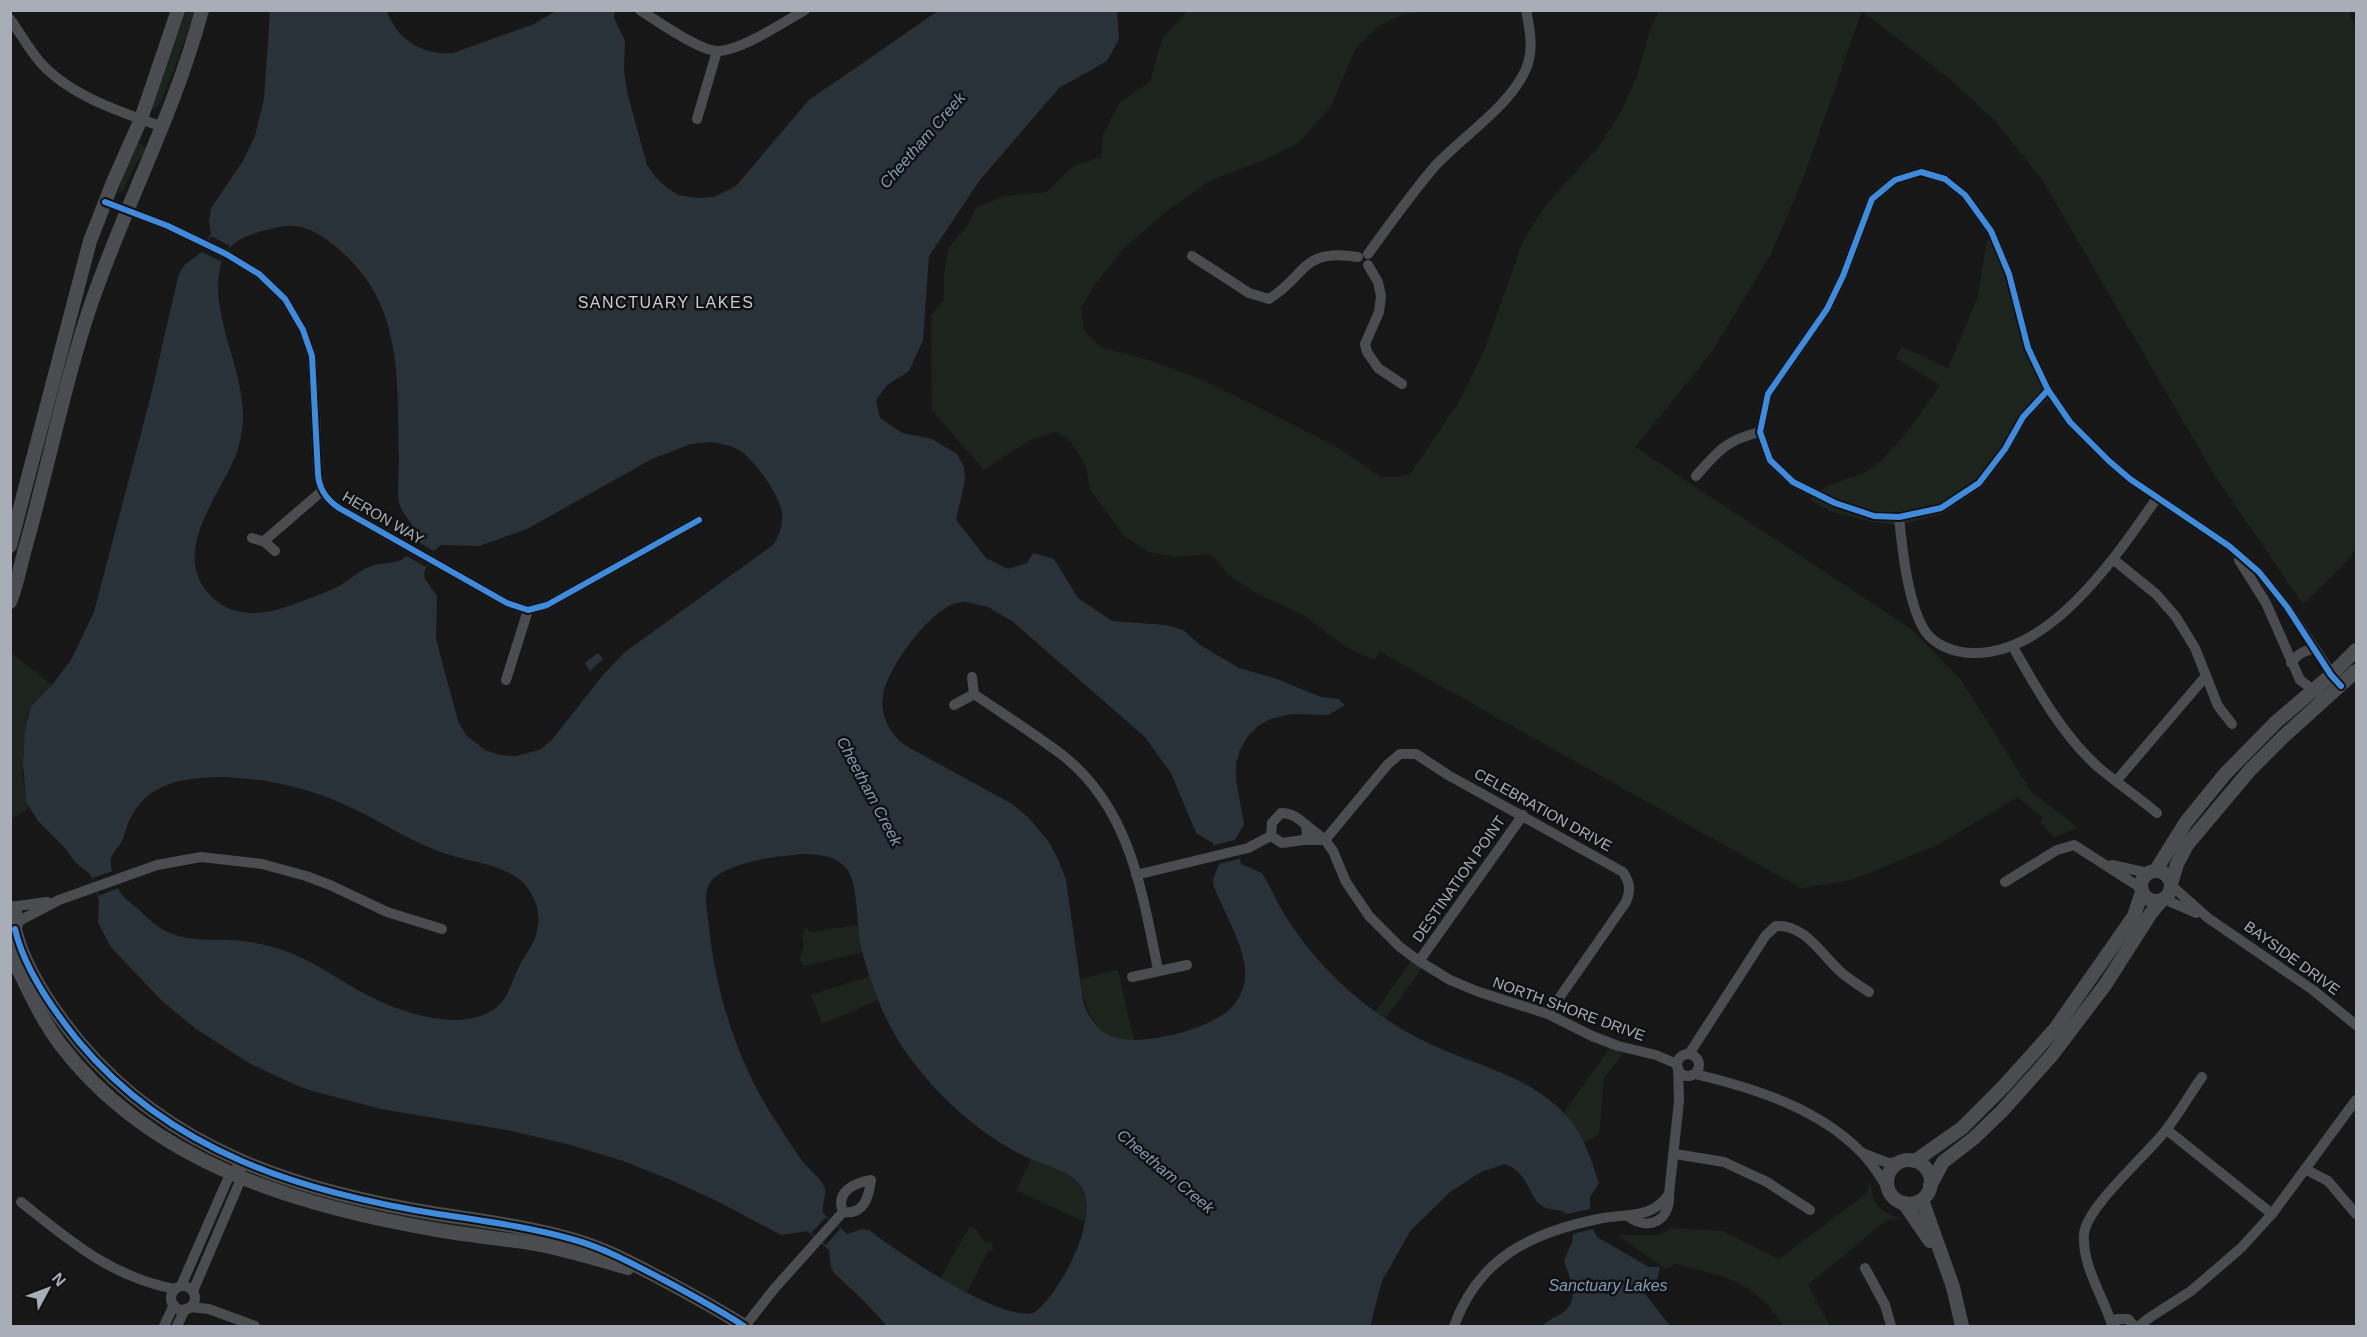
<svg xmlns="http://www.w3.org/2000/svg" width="2367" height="1337" viewBox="0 0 2367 1337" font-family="Helvetica,sans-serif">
<rect width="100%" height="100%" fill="#171717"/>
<g fill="#1d241e">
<polygon points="2348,10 2356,28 2356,549 2344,564 2303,604 2215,476 2043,181 1997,123 1951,80 1862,11 1804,176 1771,254 1711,353 1635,447 1911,629 1961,680 2031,791 2078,828 2054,837 2040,822 2043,818 2018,797 1937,845 1852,880 1801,888 1380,652 1374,660 1343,645 1303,615 1256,593 1230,576 1210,554 1174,557 1149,552 1123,535 1090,490 1086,466 1069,439 1056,432 1030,440 984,470 932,410 931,316 944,300 944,274 949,247 968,225 977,207 1005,196 1047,192 1073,166 1101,157 1103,135 1119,103 1150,82 1162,39 1187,11 1433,11 1403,14 1377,27 1356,48 1331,106 1298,143 1264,160 1210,181 1169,209 1124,248 1096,283 1081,307 1084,331 1101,347 1152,361 1202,380 1279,418 1338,448 1381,477 1398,477 1411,473 1460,400 1484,350 1524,239 1545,206 1599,146 1622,110 1637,76 1650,30 1659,11"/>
<polygon points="184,11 196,11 161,102 151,111"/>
<polygon points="137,142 147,148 134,167 123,190 119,193 119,182"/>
<path d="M1990 236 2009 274 2028 348 2052 398 2026 420 1982 487 1943 514 1901 525 1872 522 1832 512 1810 500C1826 480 1852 481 1872 468 1893 454 1925 408 1940 385L1895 358 1902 347 1948 368 1978 296 1986 245Z"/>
<path d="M10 652 52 685 33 703 29 709C24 740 18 778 29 808L11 819Z"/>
<path d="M857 925 863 952 804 966 802 961H799L804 945C802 939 801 932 806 928L812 932Z"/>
<polygon points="1411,961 1422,968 1385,1019 1375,1012"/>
<path d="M1118 970 1134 1041C1095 1041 1085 1011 1080 979Z"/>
<polygon points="869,976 878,1000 822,1024 811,995"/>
<polygon points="1610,1048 1623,1053 1604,1078 1599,1135 1583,1143 1571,1122 1563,1114"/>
<path d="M1031 1159C1065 1175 1093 1176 1085 1222L1016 1190Z"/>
<polygon points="263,1174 581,1245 407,1221 260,1183"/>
<path d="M1871 1180C1871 1206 1881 1212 1904 1220L1888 1219 1808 1285 1830 1326H1783C1756 1281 1723 1276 1676 1264L1665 1269 1618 1235H1659L1672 1228 1723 1231 1779 1259 1866 1194Z"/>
<polygon points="970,1226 975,1228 985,1243 992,1242 993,1250 988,1251 967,1293 940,1279"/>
</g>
<g fill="#2a3239" fill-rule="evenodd">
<path d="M270 11H387C396 39 423 56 453 53L534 24 556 11H615L614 18 625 41 624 72 628 96 647 165 656 178 667 188 678 195 698 198 714 197 736 186 809 100 938 11H1117L1119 39 1107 61 1059 88 980 180 929 256 923 340 909 371 887 385 876 400 880 418 902 433 932 439 957 454 964 467 965 480 956 520 986 558 1008 569 1027 563 1033 553 1054 559 1078 598 1112 621 1166 625 1183 630 1200 645 1239 668 1277 679 1321 697 1338 699 1345 705 1328 715 1291 714 1270 719 1258 726 1247 737 1240 750 1236 764V780L1244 824 1235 840 1241 864 1262 873C1271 887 1277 903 1286 917 1310 955 1341 987 1377 1013 1394 1025 1413 1036 1432 1045 1481 1067 1534 1077 1571 1121 1585 1138 1592 1163 1599 1183L1590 1197V1209L1567 1214C1559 1208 1552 1211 1544 1207 1528 1200 1531 1174 1505 1164L1481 1172 1450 1192 1411 1230 1382 1281 1370 1326H887L864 1301 834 1273 831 1267 829 1250 807 1231 781 1235 717 1201 671 1180 623 1161 571 1145 507 1130 381 1109 309 1090 289 1082 251 1064 196 1029 161 1000 110 946 98 922 99 901 90 874 76 863 64 847 38 821 26 802 23 762 25 731 31 706 52 685 71 660 94 612 150 399 178 277 184 265 202 252 211 233 209 221 211 208 243 161 255 136 264 99ZM285 226C309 224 325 238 342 252 404 307 397 382 399 457 399 470 397 491 399 503 402 515 414 523 417 535 415 541 410 554 404 558 395 565 379 562 369 567 355 573 345 585 331 590 293 604 246 630 212 597 169 556 217 499 235 457 240 444 243 431 243 417 244 367 206 308 222 261 231 235 261 231 285 226ZM710 442C722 444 732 445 742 452 756 462 780 496 782 514 783 526 779 536 773 545L625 652 603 675 551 741 539 750 516 756 500 755 485 750 466 735 458 721 436 639 437 596 425 579 424 573 434 551 441 545 479 546 527 529 652 459 691 444ZM966 602 988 607 1012 621 1145 737 1171 773 1196 833 1213 843 1219 864 1213 880 1214 887C1224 912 1248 952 1245 978 1244 990 1238 1002 1229 1010 1206 1030 1134 1050 1107 1034 1095 1027 1087 1015 1083 1001L1066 880 1058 859 1048 841 1029 818 1012 804 908 747C891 736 880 717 883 696 886 671 922 622 944 609 950 604 958 602 966 602ZM218 777C262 778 303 786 343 804 376 818 405 839 438 851 462 861 499 863 519 879 534 891 542 912 537 931 534 946 524 955 518 969 512 980 510 992 502 1002 471 1037 401 1013 367 995 338 980 314 960 282 950 265 944 248 941 230 940 206 939 184 942 162 929 153 924 146 916 138 909 133 904 126 900 122 895 117 888 109 868 111 859 112 853 119 847 122 841 124 835 126 828 129 821 146 783 182 778 218 777ZM804 854C820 855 835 855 846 868 859 882 856 927 861 947 870 983 883 1017 903 1048 934 1093 975 1131 1024 1156 1040 1164 1070 1171 1080 1185 1103 1214 1060 1294 1034 1313 998 1321 899 1253 869 1230L862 1229 847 1234 823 1213C821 1203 828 1195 824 1186 819 1177 810 1170 803 1162 793 1148 784 1134 775 1120 738 1063 716 995 709 927 708 913 701 890 713 879 732 861 779 856 804 854Z"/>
<polygon points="598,653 603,659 590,671 585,663"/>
<path d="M1593 1229 1597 1237 1649 1267H1660L1657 1279 1642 1290 1670 1326H1543C1551 1316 1558 1318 1566 1310 1580 1297 1569 1276 1564 1261L1572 1242 1573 1234Z"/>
</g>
<g fill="#171717">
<polygon points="211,236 230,246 222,262 202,252"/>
<polygon points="415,540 434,551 426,567 406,556"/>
<polygon points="1235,840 1239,859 1219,864 1214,845"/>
<polygon points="113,871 119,888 98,896 92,878"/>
<polygon points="826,1217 840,1229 826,1245 811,1233"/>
</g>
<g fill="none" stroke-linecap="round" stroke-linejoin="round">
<g stroke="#4b4c50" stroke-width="10">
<path d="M640 10C657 21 698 50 717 51 739 52 784 22 805 10"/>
<path d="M10 19C20 33 29 49 40 62 70 96 121 112 163 127"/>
<polyline points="697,119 717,51"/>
<path d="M105 202 168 226 226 254 259 274 285 299 303 330 312 356 318 474C319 489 326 499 339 508L507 603 528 610 547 605 699 520"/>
<path d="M1368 254C1390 224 1411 194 1435 166 1463 136 1509 107 1526 69 1534 50 1530 30 1526 10"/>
<path d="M1192 256 1249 293 1269 299C1308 275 1300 248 1358 257"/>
<polyline points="1368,265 1378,282 1381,296 1379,312 1365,344 1367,352 1378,368 1402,384"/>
<polyline points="2048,390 2023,417 2005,449 1979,483 1941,508 1899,517 1874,516 1835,503 1793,482 1770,460 1760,432 1768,394 1827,309 1843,276 1872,199 1895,180 1921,172 1945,179 1965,195 1991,231 2009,274 2028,348 2048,390 2070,422 2109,461 2130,479 2229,546 2259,572 2287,607 2335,679"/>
<path d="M1696 476C1718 451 1726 440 1760 432"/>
<path d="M1899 517C1902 548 1908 605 1925 631 1935 646 1956 653 1973 653 2051 655 2117 555 2157 498"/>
<polyline points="252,538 265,542 275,551"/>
<polyline points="264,541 322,491"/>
<polyline points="2114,560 2156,594 2176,617 2195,648 2218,706 2232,724"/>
<polyline points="2239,560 2266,603 2300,680 2319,694"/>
<path d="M2013 647C2037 689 2062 735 2098 767 2117 783 2138 797 2157 813"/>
<path d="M2291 663C2298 654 2304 650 2315 649"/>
<polyline points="506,680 528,610"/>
<path d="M974 694C1003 714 1033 733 1061 754 1130 807 1142 891 1158 970"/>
<polyline points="954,705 974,694 972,677"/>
<polyline points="2117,780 2206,676"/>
<polyline points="1306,825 1325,840 1333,851 1346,882 1369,916 1400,947 1419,961 1450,980 1479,992 1548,1014 1592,1036 1618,1046 1656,1055 1677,1064"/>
<path d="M1303 840 1307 836 1306 825C1298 818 1292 813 1281 813L1272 823 1271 836 1282 843 1303 840H1325"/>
<path d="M1325 840 1388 764 1400 754H1416L1448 775 1623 872C1630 883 1631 890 1626 902L1548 1014"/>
<polyline points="2112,865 2148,873"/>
<polyline points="1136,875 1248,848 1271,836"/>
<polyline points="2005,882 2057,850 2074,845 2141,888"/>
<polyline points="2172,886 2208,918 2313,990 2356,1025"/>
<polyline points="2164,899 2196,913"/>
<polyline points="10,907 47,902"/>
<polyline points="17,922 59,900 157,865 201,857 262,864 306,876 330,885 387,912 442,929"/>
<polyline points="1419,961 1523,815"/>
<polyline points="1132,977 1187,965"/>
<path d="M1689 1054 1766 935 1776 926C1806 924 1822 956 1842 973 1850 980 1860 986 1869 992"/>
<circle cx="1688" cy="1065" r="11"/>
<path d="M1695 1074C1754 1088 1818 1108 1861 1152 1872 1162 1880 1177 1889 1190"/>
<polyline points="2167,1130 2272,1214"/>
<polyline points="1862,1153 1888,1163 1902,1162"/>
<polyline points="1675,1154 1724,1162 1767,1182 1810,1210"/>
<polyline points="2305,1169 2328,1181 2356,1214"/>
<path d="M21 1202C70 1241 111 1277 175 1289"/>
<path d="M1629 1217C1650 1232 1671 1219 1669 1194L1679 1101 1678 1068"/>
<polyline points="1865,1268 1885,1305 1891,1326"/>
<polyline points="181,1286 230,1174 242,1163"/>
<circle cx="183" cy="1298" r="12"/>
<polyline points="193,1291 241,1179 241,1172"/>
<polyline points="190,1307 209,1309 255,1326"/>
<path d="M2112 1325C2103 1295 2082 1267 2084 1234 2086 1207 2148 1154 2166 1130 2179 1113 2190 1094 2202 1077"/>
<polyline points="164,1326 174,1305"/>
<polyline points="177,1326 185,1309"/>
<path d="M745 1326 774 1289 843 1212C864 1215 869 1197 871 1180 854 1183 835 1192 843 1212"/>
<path d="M1454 1326C1479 1258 1530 1233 1598 1219 1625 1213 1652 1220 1669 1194"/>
<polyline points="2112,1326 2117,1319 2128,1319 2134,1326"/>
<polyline points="2139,1326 2149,1318 2191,1291 2241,1248 2272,1214 2356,1100"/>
</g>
<g stroke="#4b4c50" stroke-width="14">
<polyline points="10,546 90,241 113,182 141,119 178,10"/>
<path d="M10 602C17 585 20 567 25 549 48 468 64 384 91 304 125 205 175 112 202 10"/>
<polyline points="2156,870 2186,822 2225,774 2276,722 2331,675 2356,650"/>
<circle cx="2156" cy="886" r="15"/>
<polyline points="2171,884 2177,864 2187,845 2250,770 2283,737 2356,671"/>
<path d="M10 907C19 915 19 925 10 933"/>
<path d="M15 929C24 969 53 1010 79 1042 171 1152 301 1192 438 1214 484 1221 530 1227 575 1240 606 1249 633 1264 662 1279 690 1294 718 1309 744 1326"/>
<path d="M10 953C26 984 39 1016 60 1044 150 1163 297 1206 437 1230 472 1236 506 1239 541 1245 570 1251 599 1260 628 1268"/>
<circle cx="1909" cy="1182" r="22"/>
<polyline points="1915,1161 1962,1128 2004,1086 2055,1029 2134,916 2142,892"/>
<polyline points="1930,1186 1943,1162 1974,1138 2002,1111 2052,1055 2105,985 2151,913 2162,900"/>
<polyline points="1922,1200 1953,1287 1962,1326"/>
<polyline points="1904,1203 1930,1241"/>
</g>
<g stroke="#111113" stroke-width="10">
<g id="cycleway">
<path d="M105 202 168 226 226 254 259 274 285 299 303 330 312 356 318 474C319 489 326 499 339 508L507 603 528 610 547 605 699 520"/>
<polyline points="2048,390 2023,417 2005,449 1979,483 1941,508 1899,517 1874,516 1835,503 1793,482 1770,460 1760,432 1768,394 1827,309 1843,276 1872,199 1895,180 1921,172 1945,179 1965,195 1991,231 2009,274 2028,348 2048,390 2070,422 2109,461 2130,479 2229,546 2259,572 2287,607 2331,675 2341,686"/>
<path d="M15 929C24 969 53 1010 79 1042 171 1152 301 1192 438 1214 484 1221 530 1227 575 1240 606 1249 633 1264 662 1279 690 1294 718 1309 744 1326"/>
</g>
</g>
<use href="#cycleway" stroke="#408adc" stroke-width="6"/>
</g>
<g text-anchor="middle" stroke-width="5" stroke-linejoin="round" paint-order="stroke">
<g font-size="15" fill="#a8adb8" stroke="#111113">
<text transform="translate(383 518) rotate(30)" y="5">HERON WAY</text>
<text transform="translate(1543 810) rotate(29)" y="5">CELEBRATION DRIVE</text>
<text transform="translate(1459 879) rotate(-55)" y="5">DESTINATION POINT</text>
<text transform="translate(2292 958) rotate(36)" y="5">BAYSIDE DRIVE</text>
<text transform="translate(1569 1009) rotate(20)" y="5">NORTH SHORE DRIVE</text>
</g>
<g font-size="16" font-style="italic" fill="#7f9bb3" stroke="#111113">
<text transform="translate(922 140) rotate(-49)" y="6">Cheetham Creek</text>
<text transform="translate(870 791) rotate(62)" y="6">Cheetham Creek</text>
<text transform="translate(1166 1171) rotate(40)" y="6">Cheetham Creek</text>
<text x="1608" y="1291">Sanctuary Lakes</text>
</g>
<g font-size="16" letter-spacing="1.5" fill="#c9ccd4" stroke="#111113">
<text x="666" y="308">SANCTUARY LAKES</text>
</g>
</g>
<rect width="2367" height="1337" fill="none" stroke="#a8adb8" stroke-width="24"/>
<g transform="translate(48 1289) rotate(49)" stroke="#111113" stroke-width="4.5" paint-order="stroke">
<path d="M0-4.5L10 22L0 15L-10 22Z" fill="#a8adb8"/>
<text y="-9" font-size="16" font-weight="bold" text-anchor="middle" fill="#a8adb8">N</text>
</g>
</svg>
